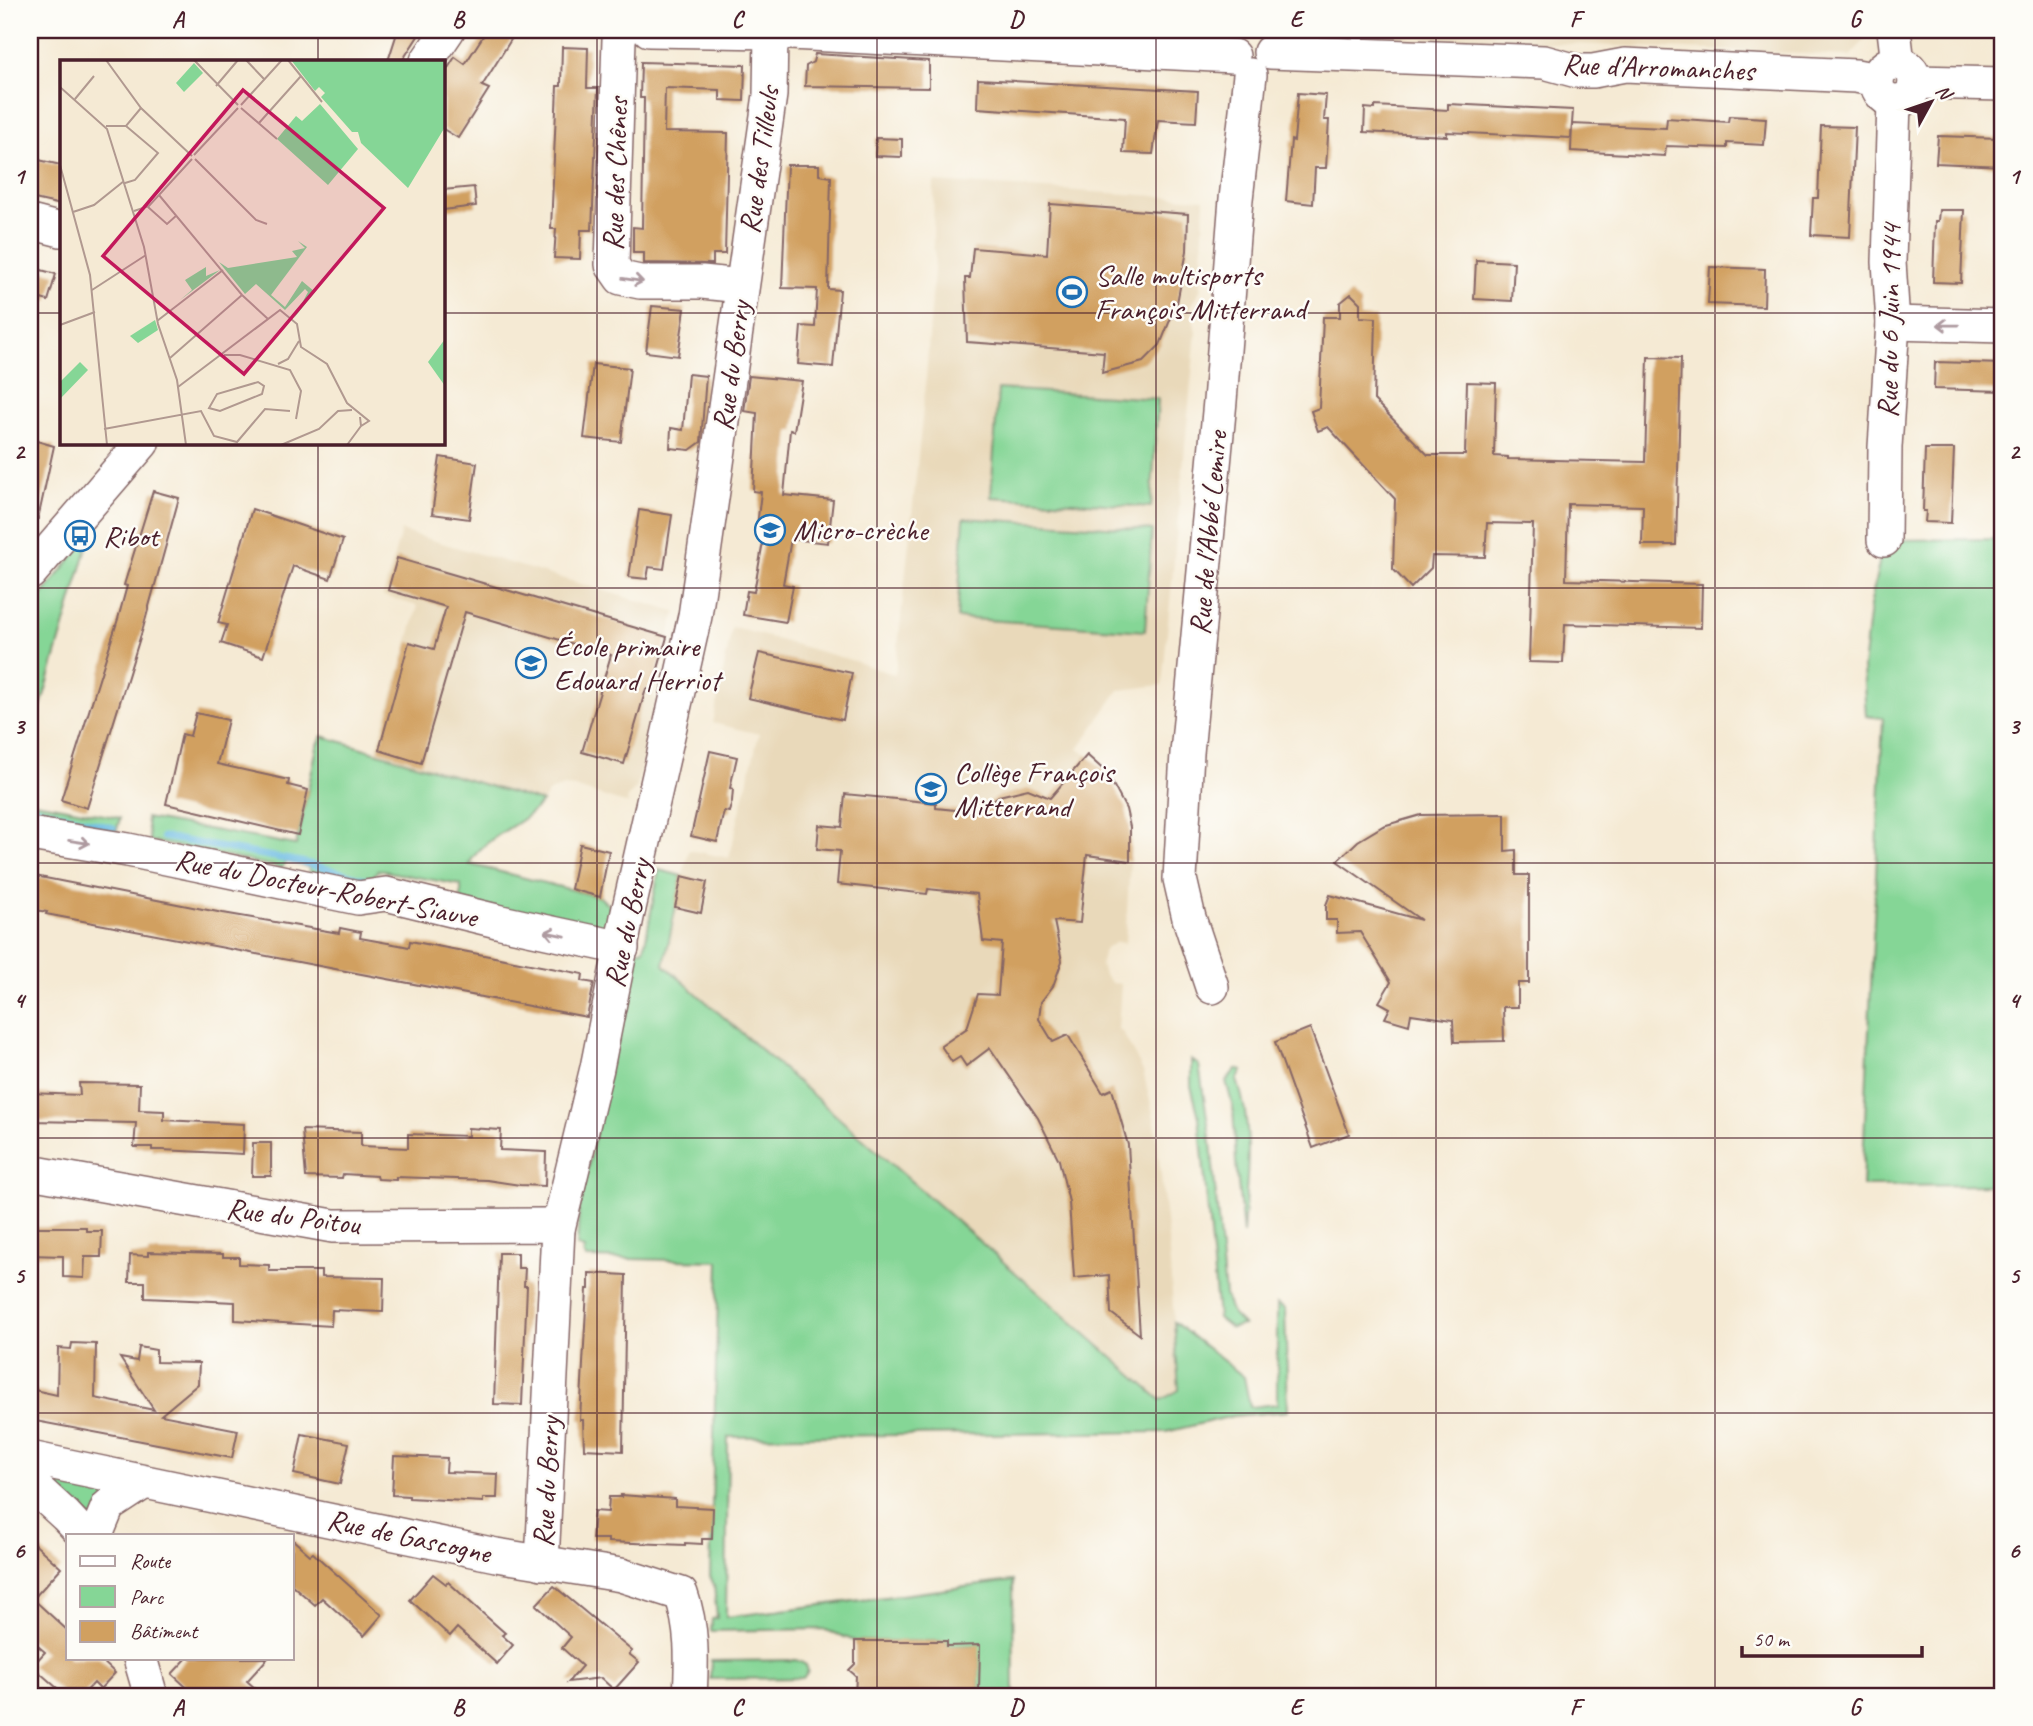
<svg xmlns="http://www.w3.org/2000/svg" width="2033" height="1726" viewBox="0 0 2033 1726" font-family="Caveat,sans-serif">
<rect width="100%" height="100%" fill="#fdfcf7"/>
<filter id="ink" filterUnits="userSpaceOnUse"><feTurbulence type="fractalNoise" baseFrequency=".0143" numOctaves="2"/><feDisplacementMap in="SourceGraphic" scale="14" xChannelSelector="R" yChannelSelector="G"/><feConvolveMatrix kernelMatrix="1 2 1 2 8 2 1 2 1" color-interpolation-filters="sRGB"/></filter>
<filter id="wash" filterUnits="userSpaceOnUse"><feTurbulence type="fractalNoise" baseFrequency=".00686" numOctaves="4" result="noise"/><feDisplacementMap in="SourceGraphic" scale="28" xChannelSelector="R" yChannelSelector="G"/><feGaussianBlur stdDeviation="1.57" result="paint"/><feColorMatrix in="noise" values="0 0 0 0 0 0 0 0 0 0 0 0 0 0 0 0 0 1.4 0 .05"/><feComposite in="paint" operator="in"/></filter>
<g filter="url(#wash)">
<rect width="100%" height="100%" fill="#f5ead4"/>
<g fill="#e9d9ba">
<polygon points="1294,30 1874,30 1850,56 1296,32"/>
<polygon points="934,182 1204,199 1201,289 1190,306 1196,332 1162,685 1119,690 1078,749 1097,762 1113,783 1126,809 1130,827 1131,845 1125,943 1117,942 1109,946 1103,952 1101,965 1104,975 1112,983 1121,984 1118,1029 1123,1033 1143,1071 1155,1122 1168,1238 1179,1390 1161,1400 664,965 675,907 689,850 729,858 759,734 713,723 732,627 854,661 895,675 925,391 935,257 933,245"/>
<polygon points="401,531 676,612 652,690 656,702 637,787 627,798 628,804 577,788 563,787 548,793 542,802 376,752 418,606 383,596"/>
</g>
<g fill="#85d696" stroke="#687a60" stroke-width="2">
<polygon points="998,389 1158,399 1151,507 991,497"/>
<polygon points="964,518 1152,530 1145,631 957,618"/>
<polygon points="91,534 30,744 30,610"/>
<polygon points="2003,539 2003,1185 1862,1186 1883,718 1866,716 1863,668 1870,606 1884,540"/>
<path d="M322 736 542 802C521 827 485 835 469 864L600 897 613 910 608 925 597 928 461 904V885L378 870 365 888 312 876 308 867 286 862 282 868 150 841 146 818 296 845 317 747Z"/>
<polygon points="30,801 120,818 115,837 30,823"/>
<polygon points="659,870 682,876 664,965 1161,1400 1179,1390 1174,1322 1244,1377 1250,1407 1277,1404 1277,1304 1285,1309 1288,1411 1233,1416 1166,1432 728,1437 726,1617 1013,1581 1014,1696 948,1696 948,1691 979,1691 979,1645 947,1646 947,1641 855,1641 823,1629 711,1631 712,1619 717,1618 714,1585 710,1576 719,1261 586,1258 583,1253 585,1250 577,1246 579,1210 634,952 644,949"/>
<polygon points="1191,1060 1199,1065 1211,1143 1225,1295 1232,1314 1243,1325 1231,1328 1218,1318 1199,1117 1191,1086"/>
<path d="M1236 1069 1242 1071 1237 1080C1255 1130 1246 1183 1243 1234L1236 1162 1233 1107 1226 1081Z"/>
<polygon points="43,1476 113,1488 94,1521"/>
<polygon points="797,1660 806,1665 808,1671 803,1678 710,1679 711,1661"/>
</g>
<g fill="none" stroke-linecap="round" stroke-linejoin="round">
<g stroke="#67bae2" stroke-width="7">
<polyline points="30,807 113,828"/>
<polyline points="163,837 301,862 364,879"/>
</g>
</g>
<g id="blocks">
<g fill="#d1a060">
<polygon points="398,30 422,30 402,61 388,61"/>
<polygon points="487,30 517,30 482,86 489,89 458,138 443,129 443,76 455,57 465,64"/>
<polygon points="562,47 588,48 587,88 598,88 592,230 581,230 580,259 554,258 556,229 551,229 557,86 561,86"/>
<polygon points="815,54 929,61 929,88 805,86 806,66 813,62"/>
<polygon points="641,62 745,65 744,101 720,100 720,90 665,88 664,132 728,133 725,254 713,254 713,264 644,263 644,253 633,253 633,227 642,228 644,98 640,98"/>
<polygon points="978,79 1198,91 1196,122 1158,120 1153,154 1123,153 1125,118 977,108"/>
<polygon points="1298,93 1326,95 1324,120 1329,120 1326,168 1315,168 1313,204 1286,201 1291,140 1294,141"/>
<polygon points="1448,104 1573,110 1571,138 1447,132 1447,136 1364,132 1365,108 1375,109 1375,106 1448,110"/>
<polygon points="1729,116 1766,118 1764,145 1727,143 1727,148 1666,146 1665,156 1571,151 1572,124 1666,128 1667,118 1728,122"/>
<polygon points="1821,126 1855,127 1850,237 1811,235 1813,198 1818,198"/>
<polygon points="1938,136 2000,138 2000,140 2003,140 2003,166 1936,163"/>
<polygon points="876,138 902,139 902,157 875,156"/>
<polygon points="30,158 61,165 61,205 30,198"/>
<polygon points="787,165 819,165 819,175 831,177 828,289 840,290 833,367 798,364 801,326 815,327 817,289 782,288"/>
<polygon points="474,187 476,206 443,210 443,190"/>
<polygon points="1050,204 1188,214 1187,251 1177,303 1160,345 1143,362 1102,373 1104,352 967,342 965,278 970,278 973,248 1047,254"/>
<polygon points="1939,210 1964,210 1961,283 1933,282 1935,221 1938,221"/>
<polygon points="1476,260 1514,262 1512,301 1474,299"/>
<polygon points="30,267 56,274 48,301 30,296"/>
<polygon points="1710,267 1765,269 1764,306 1708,304"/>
<polygon points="1351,294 1360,303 1360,317 1376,318 1374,400 1428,455 1465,455 1467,382 1496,383 1494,456 1508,457 1508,459 1645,462 1648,357 1681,358 1676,545 1642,545 1643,506 1568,504 1566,580 1702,584 1701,628 1565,624 1563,663 1529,662 1533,524 1487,523 1485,557 1432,556 1431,568 1411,588 1393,569 1395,499 1328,427 1318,431 1311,411 1319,408 1323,317 1340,317 1340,303"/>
<polygon points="652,306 685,309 678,356 646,352"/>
<polygon points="1935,362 2003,364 2003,391 1934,389"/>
<polygon points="593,364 630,368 621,442 584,438"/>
<polygon points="688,374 706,376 701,442 690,450 670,448 671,428 683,430"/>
<polygon points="749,376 802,381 794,431 790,430 784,495 833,500 828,543 791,539 783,584 793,586 786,622 743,615 747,591 754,592 764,536 756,535 761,492 753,491 757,413 744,411"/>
<polygon points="30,439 54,446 38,519 30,518"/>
<polygon points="1925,449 1954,449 1951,523 1925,522 1926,511 1923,511"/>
<polygon points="440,457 477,463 469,519 432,514"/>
<polygon points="153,491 179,498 143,628 87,808 61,800 118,619 127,586 124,585"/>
<polygon points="252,509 343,540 330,579 293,566 263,657 221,643 227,625 218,623"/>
<polygon points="639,510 672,515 664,569 649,567 647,579 629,577"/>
<polygon points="397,558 667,637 652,690 646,689 624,764 582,752 611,655 465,612 421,763 379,750 409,642 434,649 446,607 388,590"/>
<polygon points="759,653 852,673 843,720 748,698"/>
<polygon points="196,713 228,720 217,764 289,780 288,785 308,790 298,835 166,804 182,734 190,736"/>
<polygon points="710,751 737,757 730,788 733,789 732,801 729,812 724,811 717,842 691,836"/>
<polygon points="1087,755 1107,773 1126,809 1130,827 1130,861 1087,855 1080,923 1054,921 1062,961 1053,986 1041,1002 1039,1019 1053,1042 1068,1035 1103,1093 1112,1089 1128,1145 1140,1335 1111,1313 1109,1275 1074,1278 1069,1202 1059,1160 1038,1118 990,1048 966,1066 960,1057 952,1062 941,1046 967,1028 978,994 998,995 1002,943 983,941 977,894 928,889 927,894 837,884 840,851 817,849 819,825 842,827 845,794 936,803 936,808 975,812 999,796 1028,789 1050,798"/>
<polygon points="1505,814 1505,851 1516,850 1516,875 1529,875 1529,983 1518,983 1518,1007 1503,1007 1504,1041 1454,1042 1453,1020 1411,1014 1409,1025 1385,1018 1390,1008 1379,1002 1391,982 1360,932 1337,933 1337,920 1326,920 1326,905 1330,895 1421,920 1337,861 1358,841 1383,826 1421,815"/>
<polygon points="580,844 609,851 600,897 571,889"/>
<polygon points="30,875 223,913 339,933 340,928 350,930 361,932 360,938 399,945 409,947 410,941 583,974 582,981 594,983 587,1017 46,914 47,912 30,909"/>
<polygon points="682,876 707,882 701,913 675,907"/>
<polygon points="1310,1028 1349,1134 1313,1148 1275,1042"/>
<polygon points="79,1083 140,1084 139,1110 164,1111 164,1120 244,1124 243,1154 162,1150 152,1150 152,1147 134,1147 136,1123 30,1121 30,1093 80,1095"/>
<polygon points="468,1128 501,1130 500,1150 546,1152 545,1186 520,1185 487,1180 396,1177 396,1180 378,1179 377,1176 343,1174 342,1178 306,1177 302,1130 361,1132 361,1146 408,1148 408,1134 468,1136"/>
<polygon points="253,1143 271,1143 271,1176 252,1176"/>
<polygon points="30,1227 86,1227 86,1231 102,1231 101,1257 85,1257 84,1278 63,1277 63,1256 30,1255"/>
<polygon points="148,1252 223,1254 223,1257 239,1257 239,1264 269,1265 269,1271 321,1271 321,1277 384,1278 383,1312 332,1310 331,1326 235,1320 235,1302 145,1298 145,1282 129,1282 130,1255 148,1256"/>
<polygon points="499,1253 518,1253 518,1268 525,1268 524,1286 527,1286 522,1405 494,1404"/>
<polygon points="589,1273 626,1275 623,1451 584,1449 583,1420 580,1420 587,1289 589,1289"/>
<polygon points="72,1343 96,1344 95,1398 154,1410 120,1358 137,1361 139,1347 156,1350 156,1362 199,1363 198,1384 161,1415 238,1430 232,1458 30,1420 30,1389 57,1395 58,1348 71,1349"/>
<polygon points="302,1434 349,1443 340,1484 294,1474"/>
<polygon points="394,1456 447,1458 446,1472 498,1474 497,1498 483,1498 483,1502 409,1498 409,1496 392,1495"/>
<polygon points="621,1495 675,1499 675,1506 713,1508 712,1539 702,1539 702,1544 685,1543 685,1545 608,1542 608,1539 592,1539 594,1511 608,1512 609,1497 621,1497"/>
<polygon points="292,1539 310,1555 313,1553 382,1615 364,1636 322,1598 315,1605 292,1585"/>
<polygon points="30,1540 61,1568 33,1599 68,1631 68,1658 99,1658 115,1673 100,1689 94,1683 82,1696 65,1695 32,1666 45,1652 30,1639"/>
<polygon points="433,1574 446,1584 448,1582 479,1610 505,1633 502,1635 513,1645 497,1664 457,1628 450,1636 410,1600"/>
<polygon points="554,1586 632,1651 629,1654 639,1662 614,1690 601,1678 568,1682 582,1666 562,1648 571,1637 536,1605"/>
<polygon points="855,1641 947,1641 947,1646 980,1645 979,1691 948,1691 948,1696 855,1696 856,1676 849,1670 855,1664"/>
<polygon points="187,1658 268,1658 247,1681 264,1696 196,1696 172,1674"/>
</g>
</g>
</g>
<g filter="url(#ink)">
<use href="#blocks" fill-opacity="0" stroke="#866666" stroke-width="2"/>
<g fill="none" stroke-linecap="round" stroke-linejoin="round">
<g stroke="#866666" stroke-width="36">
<g id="minor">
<polyline points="622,30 619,39 612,265 621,278 640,282 702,282 742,286"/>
<polyline points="649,30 771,32 1233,56"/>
<polyline points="1894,30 1898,63"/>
<polyline points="1270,52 1544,62 1577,71 1593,71 1625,65 1856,76 1877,80"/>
<polyline points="427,61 448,30"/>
<circle cx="1896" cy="82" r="19"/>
<polyline points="1915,82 2003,84"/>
<polyline points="30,222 61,230"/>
<polyline points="1893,323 2003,326"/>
<polyline points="1884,540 1885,447 1893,323 1889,262 1894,102"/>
<polyline points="30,573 142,443"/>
<polyline points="30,834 128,850 358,898 386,894 501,922 622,948"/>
<polyline points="1212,987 1189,918 1180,879 1187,753 1220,401 1236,199 1250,75"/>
<polyline points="30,1172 333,1226 545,1225 558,1229"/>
<path d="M30 1458 496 1555 621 1575 681 1594C693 1628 692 1660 690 1696"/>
<polyline points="30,1483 66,1516 84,1535"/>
<polyline points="96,1535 108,1506 143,1483"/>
<polyline points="542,1563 558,1229 597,1068 627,917 695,616 770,95 771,32"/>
<polyline points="140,1658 151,1696"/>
</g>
</g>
<use href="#minor" stroke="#fff" stroke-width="33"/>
</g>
<defs><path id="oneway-shaft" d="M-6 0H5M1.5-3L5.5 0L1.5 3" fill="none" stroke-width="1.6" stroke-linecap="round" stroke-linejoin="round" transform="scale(1.75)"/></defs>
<g stroke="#ae9aa0">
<use href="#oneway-shaft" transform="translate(633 280) rotate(9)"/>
<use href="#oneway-shaft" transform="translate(1948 325) rotate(-179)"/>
<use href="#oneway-shaft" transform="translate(79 842) rotate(9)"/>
<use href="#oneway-shaft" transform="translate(555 934) rotate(-168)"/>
</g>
</g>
<path fill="none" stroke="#4a1f2b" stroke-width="2" stroke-opacity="0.55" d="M318 30V61M597 30V1696M877 30V1696M1156 30V1696M1436 30V1696M1715 30V1696M30 313H61M443 313H2003M318 443V1696M30 588H2003M30 863H2003M30 1138H2003M30 1413H2003"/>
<defs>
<g id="stadium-ring" transform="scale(1.575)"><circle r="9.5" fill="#fdfcf7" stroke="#1f6fb2" stroke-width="1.5"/><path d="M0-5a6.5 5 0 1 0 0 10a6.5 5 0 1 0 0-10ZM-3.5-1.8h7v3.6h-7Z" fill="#1f6fb2"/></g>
<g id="school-ring" transform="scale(1.575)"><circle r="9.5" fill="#fdfcf7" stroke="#1f6fb2" stroke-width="1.5"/><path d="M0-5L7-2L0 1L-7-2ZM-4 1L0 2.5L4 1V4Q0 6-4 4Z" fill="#1f6fb2"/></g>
<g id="bus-ring" transform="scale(1.575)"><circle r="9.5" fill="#fdfcf7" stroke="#1f6fb2" stroke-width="1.5"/><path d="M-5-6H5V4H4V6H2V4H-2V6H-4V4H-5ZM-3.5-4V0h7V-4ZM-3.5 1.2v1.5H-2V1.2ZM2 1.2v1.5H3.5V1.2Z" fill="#1f6fb2"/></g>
</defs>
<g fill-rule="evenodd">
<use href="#stadium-ring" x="1072" y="292"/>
<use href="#school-ring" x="770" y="530"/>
<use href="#bus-ring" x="80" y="536"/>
<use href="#school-ring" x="531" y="663"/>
<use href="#school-ring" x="931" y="789"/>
</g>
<g text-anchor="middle" stroke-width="5" stroke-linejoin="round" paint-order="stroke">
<g font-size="30" fill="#4a1f2b" stroke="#fdfcf7">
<text transform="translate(1658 67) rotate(2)" y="10">Rue d'Arromanches</text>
<text transform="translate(759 160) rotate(-82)" y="10">Rue des Tilleuls</text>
<text transform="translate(615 174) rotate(-88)" y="10">Rue des Chênes</text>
<text transform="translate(1889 321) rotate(-89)" y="10">Rue du 6 Juin 1944</text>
<text transform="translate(731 366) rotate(-82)" y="10">Rue du Berry</text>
<text transform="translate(1208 533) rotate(-85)" y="10">Rue de l'Abbé Lemire</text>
<text transform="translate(326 888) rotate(11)" y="10">Rue du Docteur-Robert-Siauve</text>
<text transform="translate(627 923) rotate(-78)" y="10">Rue du Berry</text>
<text transform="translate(293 1216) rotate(7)" y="10">Rue du Poitou</text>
<text transform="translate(546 1482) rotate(-87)" y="10">Rue du Berry</text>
<text transform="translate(409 1536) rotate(12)" y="10">Rue de Gascogne</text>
</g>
<g font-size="30" fill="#4a1f2b" stroke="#fdfcf7" text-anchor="start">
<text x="1095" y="285">Salle multisports<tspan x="1095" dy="34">François Mitterrand</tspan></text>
<text x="793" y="540">Micro-crèche</text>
<text x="103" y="546">Ribot</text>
<text x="554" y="656">École primaire<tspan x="554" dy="34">Edouard Herriot</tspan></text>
<text x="954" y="782">Collège François<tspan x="954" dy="34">Mitterrand</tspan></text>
</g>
</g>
<g transform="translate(60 60)">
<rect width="385" height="385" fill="#f5ead4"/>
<path d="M231 0H385V67L348 128 301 83 298 72H292L261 37 265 33 259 27 255 31ZM134 3 143 13 124 32 116 23ZM260 44 298 89 268 125 217 79 236 56 242 61ZM238 181 247 187 211 235 225 247 242 221 255 232 234 258 248 232 245 229 225 250 196 224 185 234 159 202 168 208 237 197 232 191 245 188ZM146 207V216L160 210 120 240 132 230 125 220ZM95 260 98 270 78 283 70 276ZM385 279V326L368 302ZM20 302 28 310 0 339V322Z" fill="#85d696"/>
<path fill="none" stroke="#b19990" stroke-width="2" d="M46 0 81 48 132 96M134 0 178 45M186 0 204 19M228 0 262 42M156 26 178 0M0 27 47 69 84 187 98 264 117 320 126 385M15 39 34 16M181 45 222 0M181 48 217 79M199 63 241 16M46 66H66L81 48M134 95 178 48M135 99 196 160 207 164M0 105 30 215 47 385M65 123 75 120 98 93 66 66M99 135 182 235 208 259M88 147 107 164 117 155M74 151 89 146 132 99M13 152 34 145 64 121M32 230 86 195M97 261 163 210M0 265 35 252M164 295H180L230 310 241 331 236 359M110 298 182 235M218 304 228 299 239 281M198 322 204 326 202 334 160 351 149 348 157 334ZM118 327 220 250 237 264 241 287 267 304 287 343 309 361 301 366 300 357M44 369 141 351 154 376 177 382 205 349 230 351M221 385 259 369 278 351 292 350M287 385 301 366"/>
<path fill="#c2185b" fill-opacity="0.15" stroke="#c2185b" stroke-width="3.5" d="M183 30 324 148 184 314 43 196Z"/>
<rect width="385" height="385" fill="none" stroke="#4a1f2b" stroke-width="3.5"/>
</g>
<rect width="2033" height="1726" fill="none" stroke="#fdfcf7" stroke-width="77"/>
<rect x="66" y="1534" width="228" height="126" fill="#fdfcf7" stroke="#b5a4a5" stroke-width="2"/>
<rect x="80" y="1556" width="35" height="10" fill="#ffffff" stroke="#b5a4a5" stroke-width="2"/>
<text x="130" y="1568" font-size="21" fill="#4a1f2b">Route</text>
<rect x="80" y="1586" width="35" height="21" fill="#85d696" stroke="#b5a4a5" stroke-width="2"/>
<text x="130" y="1604" font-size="21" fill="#4a1f2b">Parc</text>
<rect x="80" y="1621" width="35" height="21" fill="#d1a060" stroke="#b5a4a5" stroke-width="2"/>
<text x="130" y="1638" font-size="21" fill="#4a1f2b">Bâtiment</text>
<g transform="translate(1931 102) rotate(50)" stroke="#fdfcf7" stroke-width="5" paint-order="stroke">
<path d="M0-5L12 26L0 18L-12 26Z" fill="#4a1f2b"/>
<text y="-10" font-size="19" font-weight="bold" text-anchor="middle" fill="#4a1f2b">N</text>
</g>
<path d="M1742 1646v10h180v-10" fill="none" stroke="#4a1f2b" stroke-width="3.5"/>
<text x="1753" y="1646" font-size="21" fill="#4a1f2b" stroke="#fdfcf7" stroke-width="5" paint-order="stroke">50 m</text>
<rect x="38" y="38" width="1956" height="1650" fill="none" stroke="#4a1f2b" stroke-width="2.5"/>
<g font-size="23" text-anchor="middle" font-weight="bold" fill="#4a1f2b">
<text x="178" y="27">A</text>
<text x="458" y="27">B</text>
<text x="737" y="27">C</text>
<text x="1016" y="27">D</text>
<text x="1296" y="27">E</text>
<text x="1575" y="27">F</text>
<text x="1855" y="27">G</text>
<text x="19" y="184">1</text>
<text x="2014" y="184">1</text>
<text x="19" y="459">2</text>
<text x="2014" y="459">2</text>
<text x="19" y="734">3</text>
<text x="2014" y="734">3</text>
<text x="19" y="1008">4</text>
<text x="2014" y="1008">4</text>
<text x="19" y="1283">5</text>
<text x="2014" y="1283">5</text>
<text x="19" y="1558">6</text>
<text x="2014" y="1558">6</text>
<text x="178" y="1715">A</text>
<text x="458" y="1715">B</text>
<text x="737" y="1715">C</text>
<text x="1016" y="1715">D</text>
<text x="1296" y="1715">E</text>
<text x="1575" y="1715">F</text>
<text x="1855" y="1715">G</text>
</g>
</svg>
